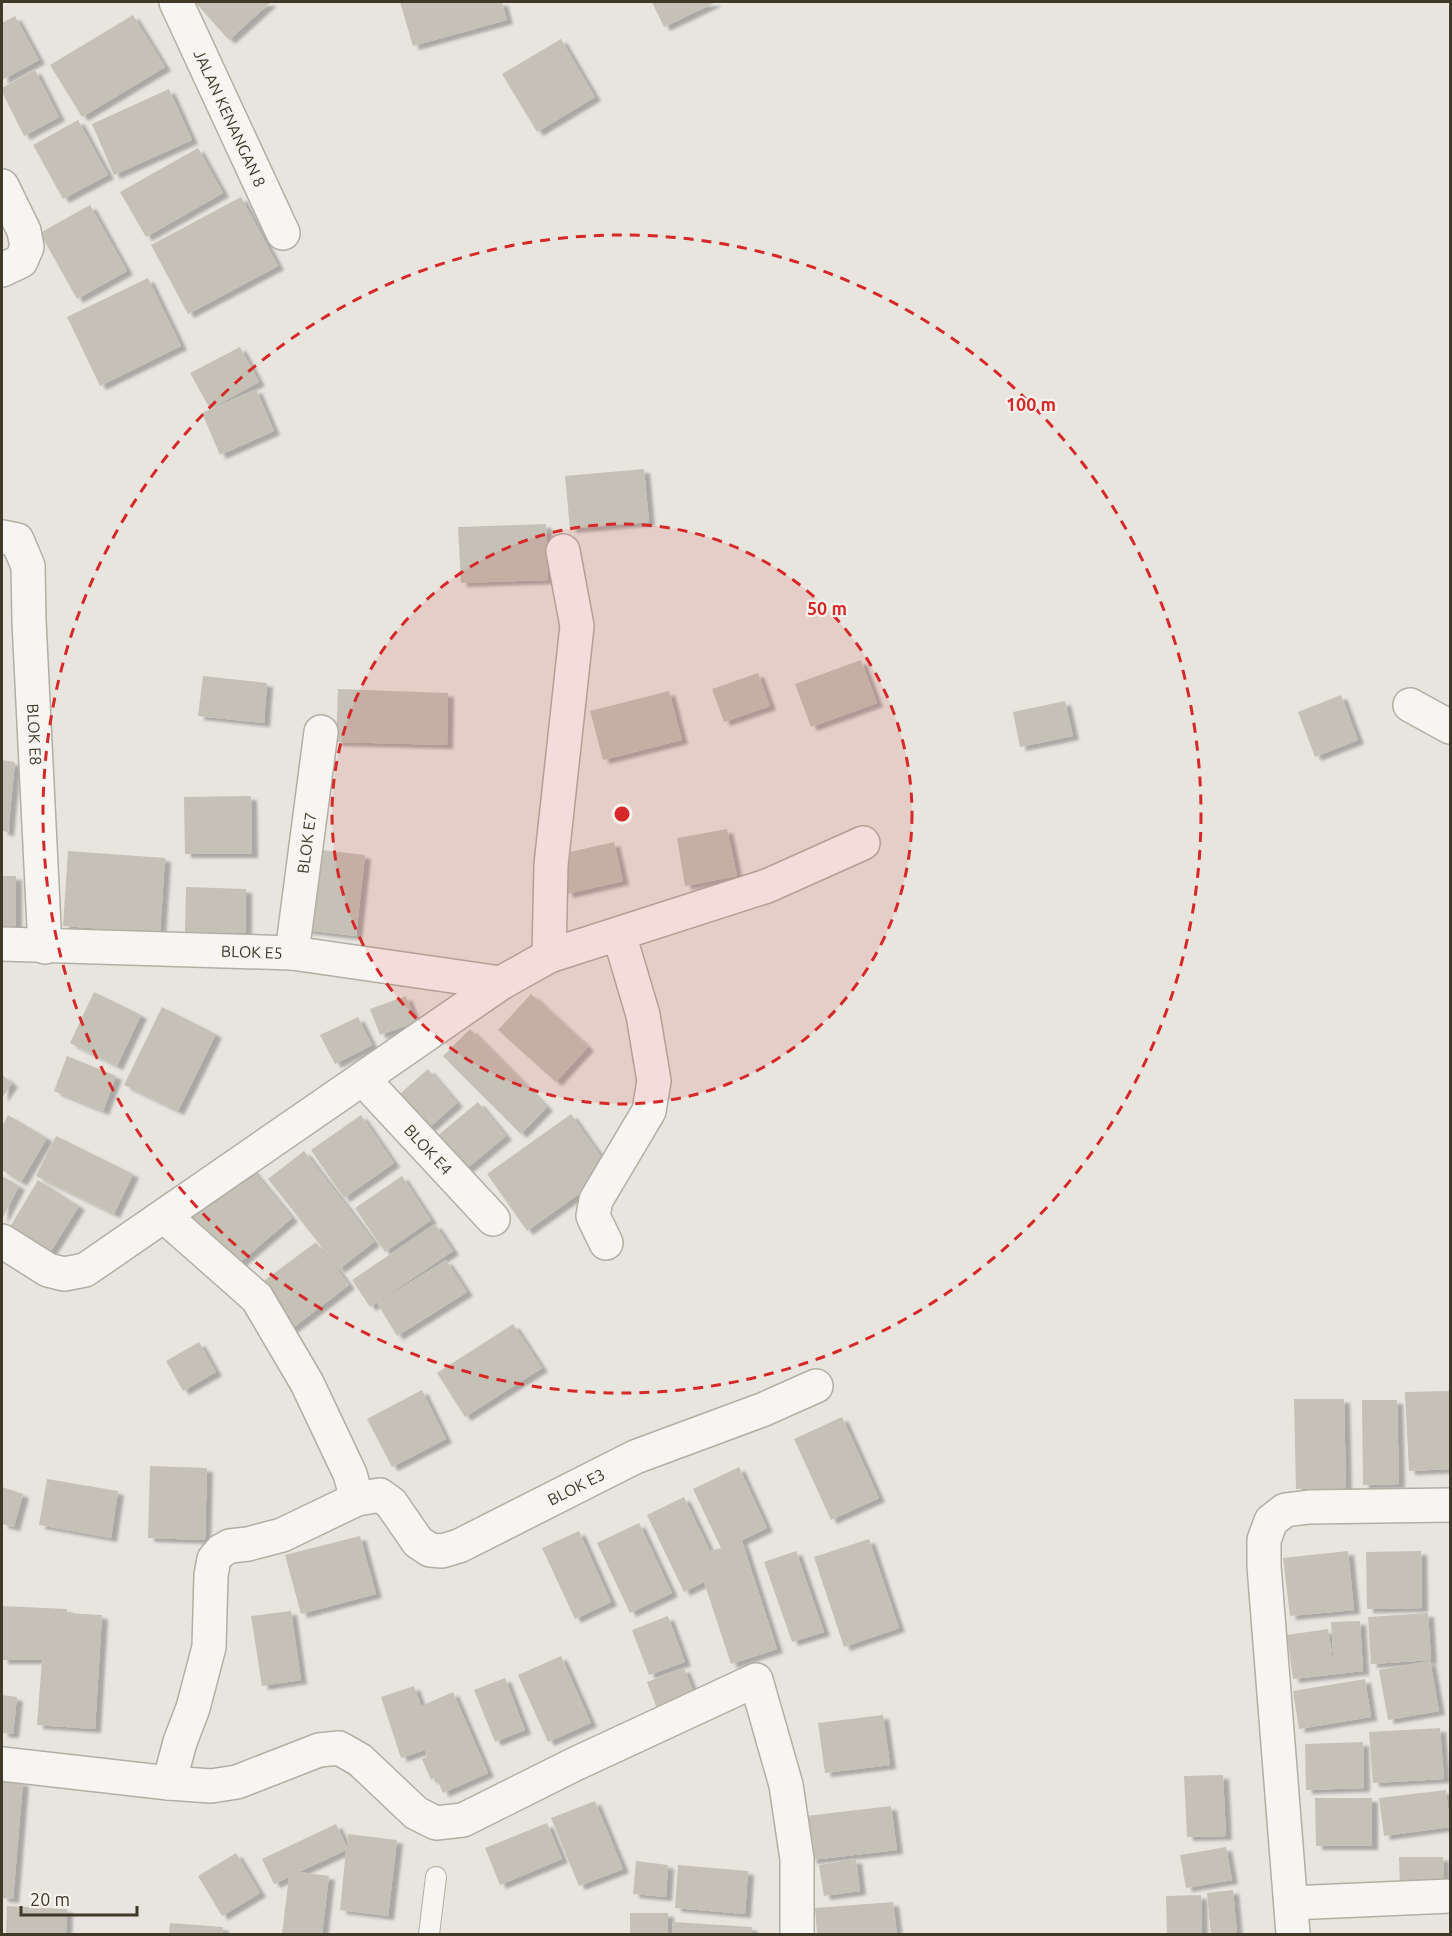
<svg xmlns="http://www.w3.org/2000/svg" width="1452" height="1936" viewBox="0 0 1452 1936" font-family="Ubuntu,sans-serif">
<defs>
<filter id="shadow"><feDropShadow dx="6" dy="4" stdDeviation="1.5" flood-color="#0004"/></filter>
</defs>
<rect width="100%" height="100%" fill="#e8e5df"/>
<g fill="#c5c1b6" filter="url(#shadow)">
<polygon points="195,2 271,2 229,40"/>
<polygon points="400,2 502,2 507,20 413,46"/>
<polygon points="652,2 716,2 664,27"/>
<polygon points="133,15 165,67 82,117 50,65"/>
<polygon points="15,16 39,60 2,80 2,23"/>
<polygon points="561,39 595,97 537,132 502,74"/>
<polygon points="35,70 59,117 24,136 2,92 2,88"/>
<polygon points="169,89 192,140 114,175 92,124"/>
<polygon points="78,120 108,175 63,199 33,145"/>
<polygon points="198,148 223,193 146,237 120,192"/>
<polygon points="241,197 278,266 188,314 151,245"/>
<polygon points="90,205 127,271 77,299 40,233"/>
<polygon points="148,278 181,346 100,386 67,317"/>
<polygon points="240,347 259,382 210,409 190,373"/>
<polygon points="256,389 274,431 220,455 202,413"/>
<polygon points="644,469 649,522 570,529 565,476"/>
<polygon points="546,524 548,580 461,583 458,527"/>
<polygon points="861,660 877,703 811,727 795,684"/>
<polygon points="758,673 770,706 724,722 712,689"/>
<polygon points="203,676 267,683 264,723 198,716"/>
<polygon points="338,689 448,693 447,745 336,742"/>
<polygon points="669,691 682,740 603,760 590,711"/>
<polygon points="1341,695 1358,740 1315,757 1298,712"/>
<polygon points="1065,701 1073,736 1020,747 1013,712"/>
<polygon points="2,760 15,762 8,832 2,831"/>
<polygon points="251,796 252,854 185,854 184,797"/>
<polygon points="727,829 737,876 685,886 677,838"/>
<polygon points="614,842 623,881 567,894 557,855"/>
<polygon points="313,849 365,855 356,936 305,930"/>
<polygon points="68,851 165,858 160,933 63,926"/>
<rect x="2" y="876" width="14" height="63"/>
<polygon points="186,887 246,889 246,933 185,932"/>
<polygon points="94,992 141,1015 117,1066 70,1043"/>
<polygon points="531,994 588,1047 556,1082 498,1030"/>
<polygon points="406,996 416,1022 380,1035 370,1009"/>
<polygon points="162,1007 216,1034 178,1111 124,1085"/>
<polygon points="358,1017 372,1045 335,1064 320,1035"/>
<polygon points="470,1029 547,1107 521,1134 443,1056"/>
<polygon points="67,1056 116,1076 103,1111 54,1091"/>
<polygon points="428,1069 457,1103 422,1134 393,1100"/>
<polygon points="2,1075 12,1083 2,1098"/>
<polygon points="478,1102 506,1136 458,1176 430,1142"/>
<polygon points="571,1114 611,1171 527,1231 487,1174"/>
<polygon points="8,1115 47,1138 21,1182 2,1170 2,1127"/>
<polygon points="361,1115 394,1163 344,1198 311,1150"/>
<polygon points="56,1136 133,1174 114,1214 36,1176"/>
<polygon points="304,1151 374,1242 339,1269 268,1179"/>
<polygon points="249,1166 292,1218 231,1270 187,1218"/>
<polygon points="2,1176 19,1186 2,1219"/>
<polygon points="402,1176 431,1220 385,1252 355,1208"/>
<polygon points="38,1180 79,1206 44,1262 4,1237"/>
<polygon points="435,1224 453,1251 370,1307 352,1280"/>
<polygon points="316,1242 349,1285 286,1333 253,1289"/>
<polygon points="446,1260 467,1292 397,1336 377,1303"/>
<polygon points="513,1324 542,1368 465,1417 437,1373"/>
<polygon points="199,1342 216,1372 183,1391 166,1361"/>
<polygon points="422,1390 446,1439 392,1467 367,1419"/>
<polygon points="1450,1391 1450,1469 1409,1471 1405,1392"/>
<polygon points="1294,1399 1344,1399 1346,1488 1296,1489"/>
<polygon points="1362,1400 1397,1400 1399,1484 1363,1485"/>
<polygon points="842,1417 879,1498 831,1520 794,1439"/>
<polygon points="150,1466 207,1468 205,1540 148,1538"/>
<polygon points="739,1467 767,1528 736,1543 742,1541 777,1649 731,1664 704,1582 684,1592 647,1515 684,1497 710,1551 721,1548 693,1489"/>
<polygon points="47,1479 118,1491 111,1538 39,1525"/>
<polygon points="2,1487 23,1494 14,1527 2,1524"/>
<polygon points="639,1523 672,1593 630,1613 597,1543"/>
<polygon points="579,1531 611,1602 575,1619 542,1548"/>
<polygon points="360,1536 376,1594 301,1614 285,1555"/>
<polygon points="869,1539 899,1628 844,1647 814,1557"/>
<polygon points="796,1551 824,1632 792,1642 764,1562"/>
<polygon points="1348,1551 1354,1610 1290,1616 1283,1558"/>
<polygon points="1421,1551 1422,1608 1367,1609 1366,1552"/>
<polygon points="2,1606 67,1609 67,1613 102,1615 95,1729 37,1725 42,1660 2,1660"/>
<polygon points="291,1611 301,1680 262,1686 251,1616"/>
<polygon points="1428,1613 1431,1660 1371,1664 1368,1617"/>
<polygon points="668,1616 685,1662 649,1675 632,1630"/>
<polygon points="1360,1621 1363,1671 1293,1679 1287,1635 1328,1629 1334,1667 1331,1622"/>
<polygon points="561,1656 591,1723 548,1742 518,1675"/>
<polygon points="1430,1661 1439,1711 1388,1720 1379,1670"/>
<polygon points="684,1668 699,1706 661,1719 647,1682"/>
<polygon points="505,1678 525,1730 495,1742 474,1690"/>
<polygon points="1365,1679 1371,1717 1299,1729 1293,1691"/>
<polygon points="414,1686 421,1706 453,1692 488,1773 443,1793 436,1777 431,1780 422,1759 427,1757 425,1750 401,1758 381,1697"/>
<polygon points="2,1695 17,1697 13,1734 2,1733"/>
<polygon points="883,1715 890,1765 825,1773 818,1723"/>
<polygon points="1440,1728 1444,1779 1373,1783 1369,1732"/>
<polygon points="1363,1742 1364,1788 1306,1790 1305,1744"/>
<polygon points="1223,1775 1226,1836 1187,1837 1184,1776"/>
<polygon points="2,1780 23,1782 13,1899 2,1898"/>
<polygon points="1446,1790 1450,1827 1384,1836 1379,1798"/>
<polygon points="1315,1798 1372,1798 1372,1846 1316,1846"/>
<polygon points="595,1801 623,1869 579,1886 551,1818"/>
<polygon points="891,1806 897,1850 811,1860 806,1816"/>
<polygon points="547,1823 562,1859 500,1885 485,1848"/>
<polygon points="336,1824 347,1847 348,1834 397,1840 388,1916 340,1910 346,1850 299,1872 329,1876 322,1934 282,1934 289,1877 274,1884 262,1859"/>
<polygon points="1226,1847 1232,1880 1186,1888 1180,1855"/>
<polygon points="236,1853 260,1893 222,1916 198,1876"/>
<polygon points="1399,1857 1443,1857 1444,1887 1400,1888"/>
<polygon points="856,1859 860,1891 824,1896 819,1865"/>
<polygon points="636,1861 668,1865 666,1897 633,1894"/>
<polygon points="678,1865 748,1871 745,1914 675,1908"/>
<polygon points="1233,1890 1237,1934 1211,1934 1207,1893"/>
<polygon points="1201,1895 1202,1934 1167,1934 1166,1896"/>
<polygon points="893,1902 897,1934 817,1934 815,1908"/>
<polygon points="7,1906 67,1909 66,1934 6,1934"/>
<rect x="630" y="1913" width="38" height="21"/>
<polygon points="673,1922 752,1927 752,1934 672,1934"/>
<polygon points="170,1923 223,1927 223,1934 169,1934"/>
</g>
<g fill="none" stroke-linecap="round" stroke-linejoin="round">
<g stroke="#b2aea4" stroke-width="22">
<polyline id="service" points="429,1934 436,1877"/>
</g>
<g stroke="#b2aea4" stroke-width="36">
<g id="minor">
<path id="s1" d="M176 2 283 233"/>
<polyline points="2,186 24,231 27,247 21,261 2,270"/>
<path id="s2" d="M2 537 17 540 28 566 29 621 45 947"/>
<polyline points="1410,705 1450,727"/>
<path id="s3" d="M2 944 292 953 501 983"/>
<path id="s4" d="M292 953 321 732"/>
<polyline points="549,956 551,865 577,626 563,551"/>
<path id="s5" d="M363 1079 493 1219"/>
<path id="s6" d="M164 1216 257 1298 307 1383 350 1474 357 1499 380 1495 391 1503 418 1542 430 1550 442 1551 459 1546 635 1457 762 1410 816 1386"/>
<polyline points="2,1241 48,1270 64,1274 85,1270 501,983 549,956 767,886 863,843"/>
<polyline points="606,1243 593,1216 596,1200 649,1111 654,1081 643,1015 619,934"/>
<polyline points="2,1764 169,1783 211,1786 237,1782 319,1750 339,1748 360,1760 416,1813 436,1823 463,1820 575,1764 756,1680 786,1785 797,1859 797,1934"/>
<polyline points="169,1783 180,1742 193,1708 209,1647 211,1575 214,1559 221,1551 230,1546 248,1544 282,1535 357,1499"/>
<polyline points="1291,1903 1450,1896"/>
<polyline points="1293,1934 1264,1566 1264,1540 1271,1521 1285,1510 1309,1507 1450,1505"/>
</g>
</g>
<use href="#service" stroke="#f7f5f2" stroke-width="20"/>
<use href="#minor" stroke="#f7f5f2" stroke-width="33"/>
</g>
<circle cx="622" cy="814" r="290" fill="#d62828" fill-opacity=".12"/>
<g fill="none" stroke="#d62828" stroke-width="3" stroke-dasharray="10 8">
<circle cx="622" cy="814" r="290"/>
<circle cx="622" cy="814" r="579"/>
</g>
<g text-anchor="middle" stroke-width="4.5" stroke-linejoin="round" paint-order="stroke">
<g font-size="16" fill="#3f3928" stroke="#f6f3ee">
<text dy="6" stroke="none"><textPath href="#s1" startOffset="128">JALAN KENANGAN 8</textPath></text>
<text dy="6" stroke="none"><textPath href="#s2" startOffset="212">BLOK E8</textPath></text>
<text dy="6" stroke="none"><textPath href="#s4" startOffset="111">BLOK E7</textPath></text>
<text dy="6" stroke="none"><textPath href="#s3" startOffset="250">BLOK E5</textPath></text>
<text dy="6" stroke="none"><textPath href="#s5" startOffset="96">BLOK E4</textPath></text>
<text dy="6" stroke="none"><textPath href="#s6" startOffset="609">BLOK E3</textPath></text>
</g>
</g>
<circle cx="622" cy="814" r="9" fill="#d62828" stroke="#f6f3ee" stroke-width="3"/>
<g font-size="18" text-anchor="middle" font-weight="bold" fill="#d62828" stroke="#f6f3ee" stroke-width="4.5" stroke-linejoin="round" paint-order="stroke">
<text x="1031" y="411">100 m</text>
<text x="827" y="615">50 m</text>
</g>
<rect width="1452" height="1936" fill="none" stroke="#3f3928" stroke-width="6"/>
<path d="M21 1906v9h116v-9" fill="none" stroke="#3f3928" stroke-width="3"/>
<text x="30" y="1906" font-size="18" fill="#3f3928" stroke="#f6f3ee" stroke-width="4.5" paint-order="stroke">20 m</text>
</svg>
